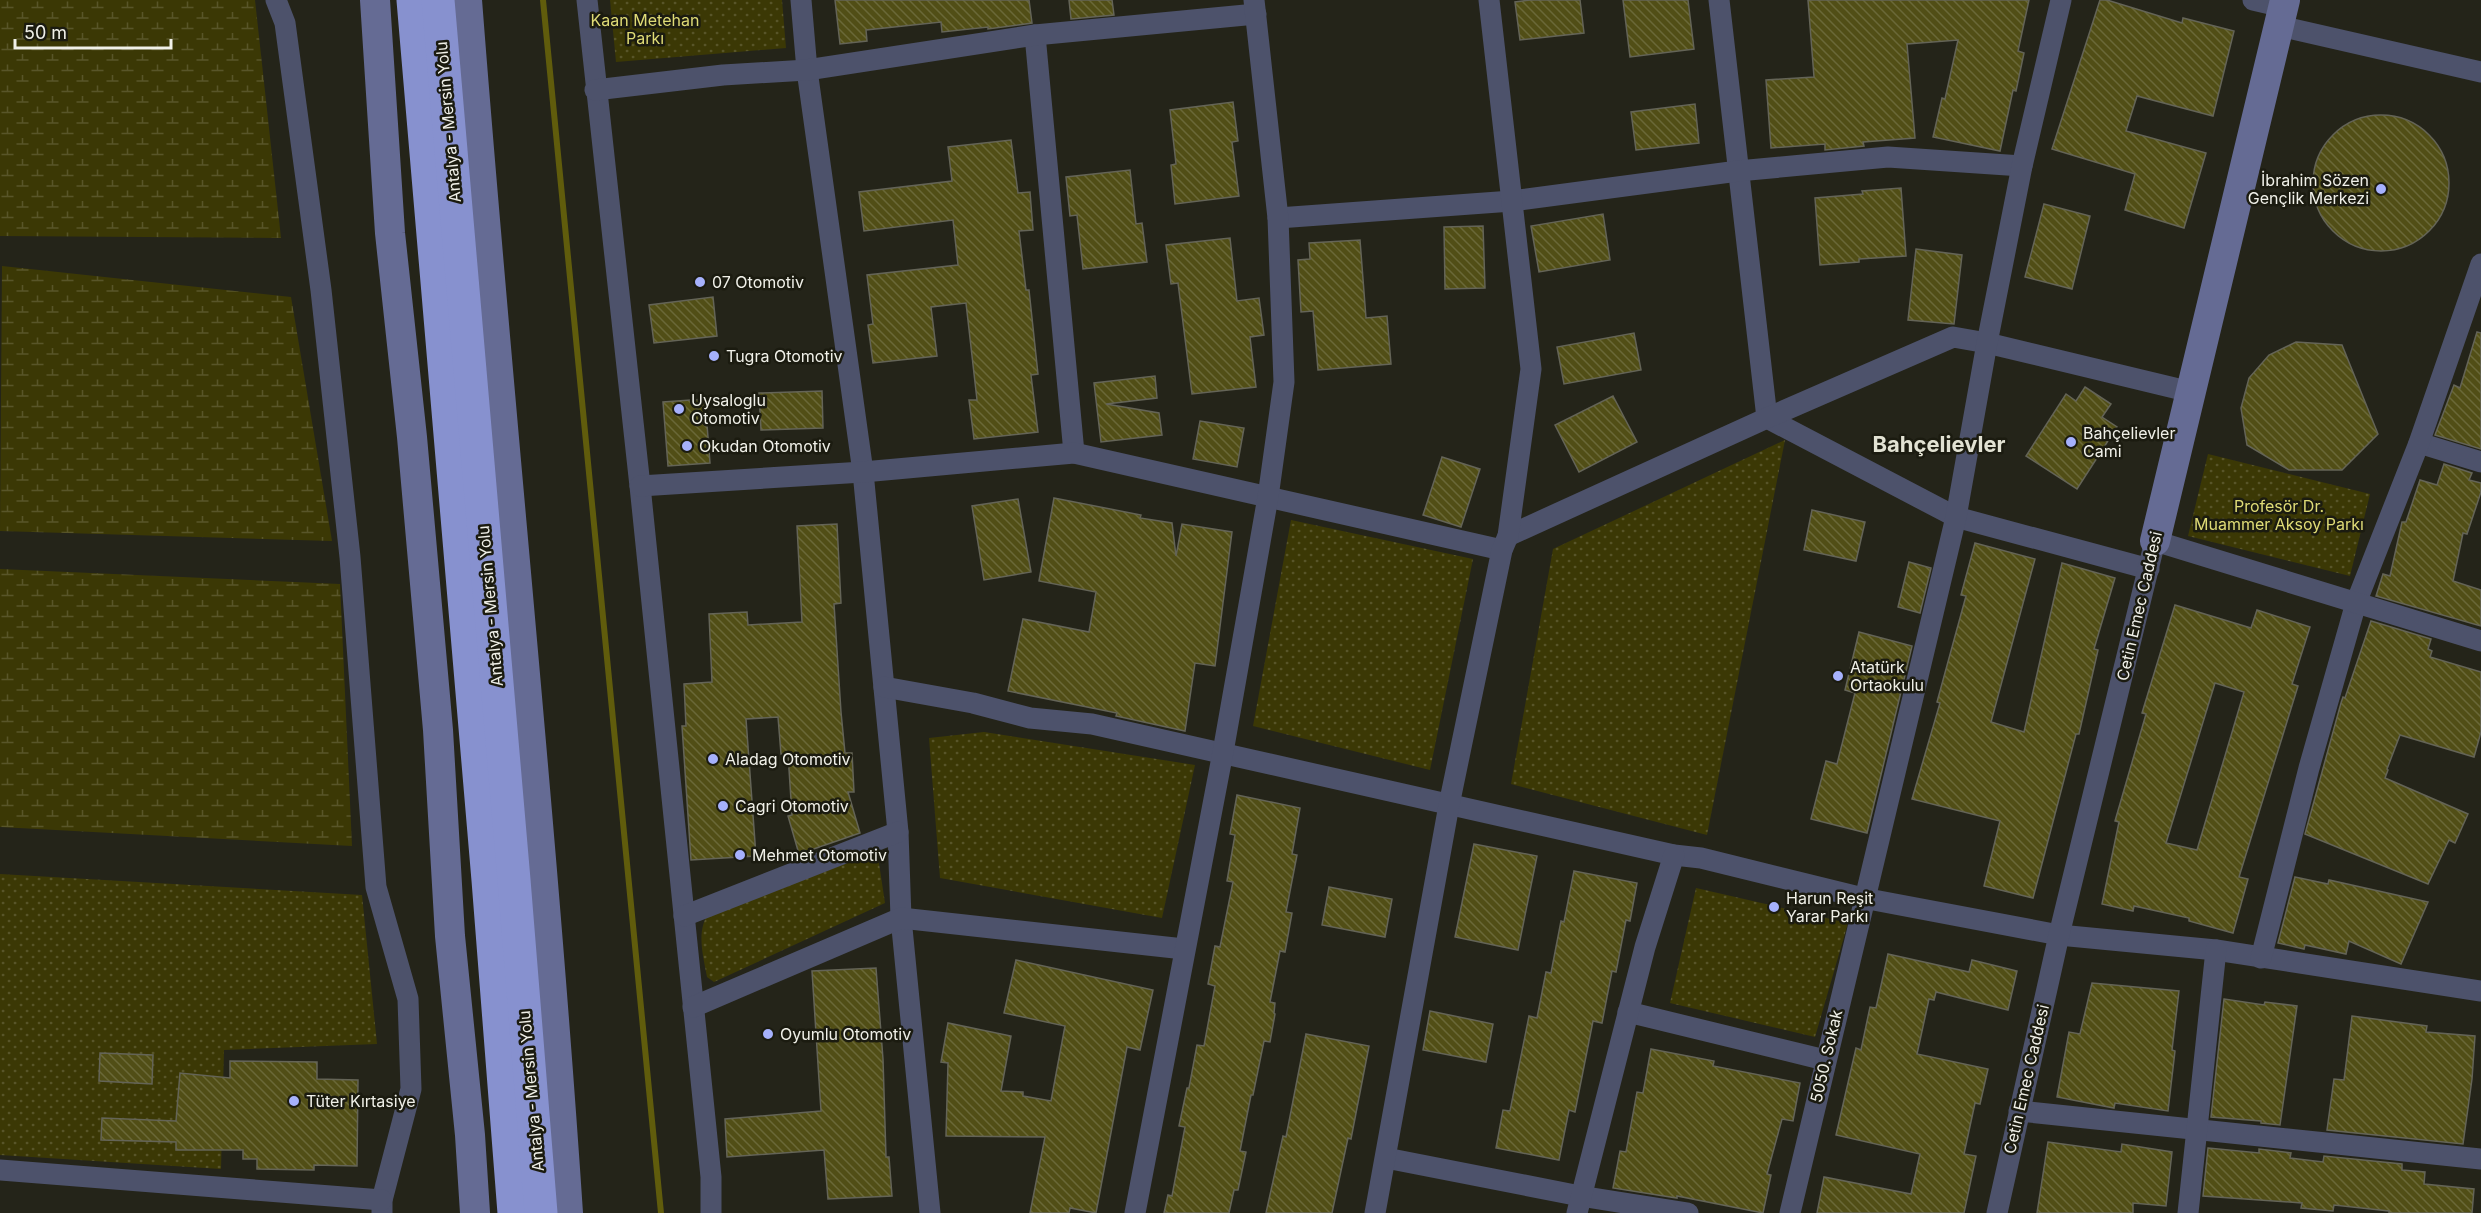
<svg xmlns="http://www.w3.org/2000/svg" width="2481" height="1213" viewBox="0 0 2481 1213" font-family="Inter,sans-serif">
<defs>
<pattern id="green-dots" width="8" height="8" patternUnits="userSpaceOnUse" patternTransform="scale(1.5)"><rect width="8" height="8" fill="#3b3805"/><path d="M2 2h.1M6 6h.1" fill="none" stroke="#585529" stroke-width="1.8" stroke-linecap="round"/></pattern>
<pattern id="wetland-marsh" width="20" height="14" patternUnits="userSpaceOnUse" patternTransform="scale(1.5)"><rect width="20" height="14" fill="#3b3805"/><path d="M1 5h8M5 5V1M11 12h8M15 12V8" fill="none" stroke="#585529"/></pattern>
<pattern id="building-back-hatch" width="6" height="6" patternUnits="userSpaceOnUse" patternTransform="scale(1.5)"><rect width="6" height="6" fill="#514e16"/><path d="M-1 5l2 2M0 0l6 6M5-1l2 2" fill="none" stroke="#6a6838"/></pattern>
</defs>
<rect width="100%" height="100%" fill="#242419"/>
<g fill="url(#green-dots)">
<polygon points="610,0 782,0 786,48 616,62"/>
<polygon points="1785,440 1707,835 1511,784 1553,549"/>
<polygon points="2208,454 2370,494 2350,576 2188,536"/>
<polygon points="1291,520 1473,559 1430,770 1253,726"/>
<polygon points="984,732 1195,765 1162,918 940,878 929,738"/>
<path d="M875 837 885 903 714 982 707 977C703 954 695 929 711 910Z"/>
<polygon points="0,874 362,895 377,1044 224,1050 221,1169 0,1155"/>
<polygon points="1696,888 1848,923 1815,1037 1670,1003"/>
</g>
<g fill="url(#wetland-marsh)">
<polygon points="0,0 255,0 281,238 0,236"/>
<polygon points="2,266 291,297 332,541 0,531"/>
<polygon points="0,569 340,584 352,846 0,827"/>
</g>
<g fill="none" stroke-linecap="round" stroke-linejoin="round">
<polyline stroke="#605c0c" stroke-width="6" points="543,0 661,1213"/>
</g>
<g fill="url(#building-back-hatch)" stroke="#646457" stroke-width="1.5" fill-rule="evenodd">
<polygon points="835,0 1029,0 1032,23 988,29 988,27 942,32 941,22 866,30 867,41 840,44"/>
<polygon points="1069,0 1112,0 1114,15 1071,19"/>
<polygon points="1530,0 1580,0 1584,33 1520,40 1515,2"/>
<polygon points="1623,0 1688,0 1694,49 1630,57"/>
<polygon points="1808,0 2029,0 2018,51 2024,53 2016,91 2013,90 2000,151 1933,137 1942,98 1945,99 1958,40 1907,44 1915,138 1863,142 1864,146 1825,150 1825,144 1771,148 1766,80 1814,77"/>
<polygon points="2100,0 2107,0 2182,23 2183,18 2234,31 2213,116 2137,96 2126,131 2206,153 2184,228 2125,210 2135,174 2052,149"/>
<polygon points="1233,102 1238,141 1232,142 1239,196 1175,204 1171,165 1176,164 1170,110"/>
<polygon points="1695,104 1699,143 1636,150 1631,112"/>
<circle cx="2381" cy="183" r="68"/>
<polygon points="1011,140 1018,193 1030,192 1033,230 1019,231 1026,290 1029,290 1038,374 1031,375 1038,432 974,439 969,400 977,400 966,303 931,307 937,356 873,363 868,325 873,324 867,275 958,265 953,220 864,231 859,192 952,181 948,147"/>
<polygon points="1130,170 1136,224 1142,223 1147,262 1083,269 1077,215 1070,216 1066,177"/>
<polygon points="1901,188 1906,256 1859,259 1859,262 1820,265 1815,198 1863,194 1862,191"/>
<polygon points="2044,204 2090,216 2072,289 2025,277"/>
<polygon points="1603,214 1610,260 1539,272 1531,226"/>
<polygon points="1483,226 1485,288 1445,289 1444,227"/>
<polygon points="1230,238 1237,301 1259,298 1264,335 1250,337 1256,387 1192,394 1178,283 1171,284 1166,245"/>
<polygon points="1360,240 1366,318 1387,316 1391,364 1318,370 1313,311 1301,312 1298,260 1310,259 1309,243"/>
<polygon points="1916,249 1962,255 1954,324 1908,320"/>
<polygon points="713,297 717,336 654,343 649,305"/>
<polygon points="2477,332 2481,333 2481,449 2435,435 2454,385 2460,388"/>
<polygon points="1634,333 1641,370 1564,384 1557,347"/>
<polygon points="2296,342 2342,345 2378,434 2342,470 2289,470 2247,445 2241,408 2249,378 2269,355"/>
<polygon points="1155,376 1157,398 1106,404 1159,413 1162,435 1101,442 1094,383"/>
<polygon points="2085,387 2111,404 2102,417 2117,427 2077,489 2026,456 2066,394 2076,401"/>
<polygon points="822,391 823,428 761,430 759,393"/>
<polygon points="1613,396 1637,442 1579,472 1555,425"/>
<polygon points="705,399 710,463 668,466 663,402"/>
<polygon points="1200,421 1244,428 1237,467 1193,459"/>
<polygon points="1442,457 1480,469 1461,527 1423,515"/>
<polygon points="2444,464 2472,473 2469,480 2481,483 2481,492 2467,534 2463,533 2453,581 2481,590 2481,626 2376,596 2383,574 2390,576 2402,522 2406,522 2420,480 2437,485"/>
<polygon points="1054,498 1141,515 1140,518 1172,523 1176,556 1182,524 1232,532 1215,666 1195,663 1185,731 1116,716 1117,713 1008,691 1023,619 1089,632 1096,592 1039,581"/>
<polygon points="1018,499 1031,572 984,580 972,506"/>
<polygon points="1812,510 1865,522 1856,561 1804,550"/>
<polygon points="837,524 841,603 834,604 841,712 845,753 852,753 854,792 848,792 860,833 799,854 788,816 792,815 788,754 781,754 778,717 746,719 756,856 691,860 682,726 686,726 684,684 712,682 709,614 747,612 748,625 802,622 797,526"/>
<polygon points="1975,543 2035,559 1991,722 2024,732 2062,563 2115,578 2094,649 2098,650 2079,734 2076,734 2033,898 1984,886 2000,821 1912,799 1940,703 1937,702 1966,596 1961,595"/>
<polygon points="1909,562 1931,568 1920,613 1898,607"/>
<path d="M2175 605 2251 628 2257 610 2310 627 2292 684 2298 686 2239 877 2248 879 2233 933 2189 921V918L2134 906 2133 911 2102 904 2119 822 2115 821 2146 714 2142 713ZM2215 683 2244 692 2197 850 2166 843Z"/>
<polygon points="2371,621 2431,639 2428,649 2432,651 2430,657 2481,672 2481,732 2474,757 2400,735 2387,769 2388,770 2385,778 2468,814 2455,843 2449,840 2428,884 2305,834 2341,703 2343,697 2345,698"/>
<polygon points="1859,632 1912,646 1867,833 1811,819 1826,761 1837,764 1855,693 1845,690"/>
<polygon points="1237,795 1300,808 1292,854 1297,855 1286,912 1292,913 1285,952 1280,951 1270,1002 1275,1003 1274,1013 1275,1014 1270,1042 1264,1041 1253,1095 1251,1095 1240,1151 1246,1152 1238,1190 1234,1190 1229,1213 1164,1213 1168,1195 1172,1196 1185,1127 1179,1126 1187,1088 1189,1088 1197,1045 1204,1046 1215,986 1208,984 1215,946 1220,947 1233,882 1227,881 1235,835 1230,834"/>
<polygon points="1474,844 1537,856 1518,950 1455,937"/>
<polygon points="1574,871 1637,883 1630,921 1626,920 1616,972 1612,971 1602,1023 1593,1021 1575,1112 1569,1110 1559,1160 1496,1148 1503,1110 1510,1111 1529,1016 1537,1018 1546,972 1551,973 1561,921 1564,922"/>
<polygon points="2295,877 2328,884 2329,880 2428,902 2401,964 2349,941 2346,954 2305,945 2304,949 2278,943"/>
<polygon points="1329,887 1392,899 1385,937 1322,925"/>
<polygon points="1888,954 1969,972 1972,960 2017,971 2008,1010 1936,992 1934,1000 1929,999 1917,1054 1988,1069 1980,1104 1975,1103 1964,1154 1976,1156 1964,1213 1817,1213 1824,1177 1911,1194 1920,1154 1836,1135 1856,1048 1861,1050 1870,1007 1876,1008"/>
<polygon points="1016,960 1153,990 1140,1050 1127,1047 1096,1213 1070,1208 1069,1213 1030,1213 1045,1137 946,1136 948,1063 941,1062 948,1023 1011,1036 1001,1091 1023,1092 1023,1096 1051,1101 1065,1026 1004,1013"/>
<polygon points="876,968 883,1059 886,1157 889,1157 892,1196 828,1199 824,1150 727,1157 725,1119 821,1111 812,971"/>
<polygon points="2092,983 2179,991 2172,1050 2175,1051 2168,1111 2115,1103 2114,1108 2057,1097 2069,1032 2080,1034"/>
<polygon points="2224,999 2264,1005 2265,1002 2297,1006 2280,1125 2261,1123 2261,1121 2211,1117"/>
<polygon points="1430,1011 1493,1024 1486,1062 1423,1050"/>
<polygon points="2352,1016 2427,1026 2426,1032 2475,1036 2472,1079 2463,1144 2327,1130 2334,1079 2344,1080"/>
<polygon points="1306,1034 1369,1046 1351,1139 1348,1138 1332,1213 1266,1213 1283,1136 1286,1137"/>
<polygon points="1651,1049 1714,1061 1713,1066 1800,1083 1793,1121 1782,1119 1767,1174 1771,1175 1763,1213 1677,1196 1677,1198 1613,1188 1620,1151 1626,1152 1637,1092 1643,1093"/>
<polygon points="100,1053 153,1055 152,1084 99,1081"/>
<polygon points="230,1061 317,1062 317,1079 358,1080 357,1166 314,1165 314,1170 257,1169 257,1159 243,1159 243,1150 176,1150 176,1142 101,1140 102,1118 176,1121 180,1073 230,1078"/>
<polygon points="2048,1142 2121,1152 2122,1144 2172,1152 2166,1206 2133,1203 2133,1213 2037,1213"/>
<polygon points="2208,1148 2259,1153 2259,1149 2276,1151 2291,1153 2290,1158 2323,1162 2324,1156 2402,1164 2402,1170 2425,1172 2424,1184 2474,1189 2472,1213 2389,1213 2389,1211 2334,1205 2333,1211 2301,1208 2302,1203 2203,1196"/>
</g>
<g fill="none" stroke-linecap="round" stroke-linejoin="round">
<g stroke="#4d526b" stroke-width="21">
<polyline points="276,0 285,23 321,290 350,557 376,887 408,999 411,1089 382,1200 382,1213"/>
<polyline points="587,0 640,486 711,1177 711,1213"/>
<polyline points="801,0 807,70 863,472 898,832 901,918 930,1213"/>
<polyline points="1719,0 1767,418 1956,517 2149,569"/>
<polyline points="2253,0 2283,7"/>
<polyline points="2279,26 2481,72"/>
<polyline points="1035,35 1074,453"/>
<polyline points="595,90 723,75 807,70 1035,35 1256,14"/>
<polyline points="1278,218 1512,201 1738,171 1888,157 2022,166"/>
<polyline points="2419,443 2481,462"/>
<polyline points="640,486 863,472 1074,453 1502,550"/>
<polyline points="1508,536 1767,418 1953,337 1987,343 2191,392"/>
<polyline points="884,687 973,703 1030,718 1092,724 1674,855 1701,858 1863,898 2059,935 2216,950 2481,991"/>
<polyline points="684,916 898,832"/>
<polyline points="2261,958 2309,768 2356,603 2419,443 2481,264"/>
<polyline points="693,1007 901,918 1184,949"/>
<polyline points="1628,1012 1825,1060"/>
<polyline points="2019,1111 2481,1159"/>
<polyline points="1386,1158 1580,1196 1688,1213"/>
<polyline points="0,1170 382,1200"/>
<polyline points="1135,1213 1223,752 1268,497 1284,382 1278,218 1254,0"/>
<polyline points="1375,1213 1449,805 1502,550 1508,536 1531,369 1489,0"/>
<polyline points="1577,1213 1645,947 1674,855"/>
<polyline points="1790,1213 1956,517 1987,343 2022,166 2061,0"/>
<polyline points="1997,1213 2059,935 2155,541 2481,641"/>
<polyline points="2188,1213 2216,950"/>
</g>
<g stroke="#656b94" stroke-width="30">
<polyline points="375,0 390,233 412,437 438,730 450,936 470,1135 475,1213"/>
<path d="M467 0C498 405 541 808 568 1213"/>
<polyline points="2155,541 2285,0"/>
</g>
<g stroke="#8791cf" stroke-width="33">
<polyline points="413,0 488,880 514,1213"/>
<polyline points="438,0 514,880 541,1213"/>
</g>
</g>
<g fill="#a6b1fc" stroke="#1b1b10" stroke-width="2">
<circle cx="2381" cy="189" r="6"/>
<circle cx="700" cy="282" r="6"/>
<circle cx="714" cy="356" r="6"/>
<circle cx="679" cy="409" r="6"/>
<circle cx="2071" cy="442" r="6"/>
<circle cx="687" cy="446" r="6"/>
<circle cx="1838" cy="676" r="6"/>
<circle cx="713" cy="759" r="6"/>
<circle cx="723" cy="806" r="6"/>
<circle cx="740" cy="855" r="6"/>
<circle cx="1774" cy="907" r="6"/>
<circle cx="768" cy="1034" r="6"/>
<circle cx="294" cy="1101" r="6"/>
</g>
<g text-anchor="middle" stroke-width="5" stroke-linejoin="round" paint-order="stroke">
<g font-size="16" fill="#dfdb76" stroke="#1b1b10">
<text x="645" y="26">Kaan Metehan<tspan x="645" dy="18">Parkı</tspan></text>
<text x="2279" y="512">Profesör Dr.<tspan x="2279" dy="18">Muammer Aksoy Parkı</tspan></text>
</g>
<g font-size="16" fill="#f0f0e8" stroke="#1b1b10">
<text transform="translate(448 122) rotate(-95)" y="6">Antalya - Mersin Yolu</text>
<text transform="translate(490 606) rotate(-95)" y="6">Antalya - Mersin Yolu</text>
<text transform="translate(2139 606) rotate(-77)" y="6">Cetin Emec Caddesi</text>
<text transform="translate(1826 1056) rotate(-77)" y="6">5050. Sokak</text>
<text transform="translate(2026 1079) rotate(-77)" y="6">Cetin Emec Caddesi</text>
<text transform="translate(531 1091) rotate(-95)" y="6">Antalya - Mersin Yolu</text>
</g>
<g font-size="16" fill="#f0f0e8" stroke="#1b1b10" text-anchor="start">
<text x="2369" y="186" text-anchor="end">İbrahim Sözen<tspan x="2369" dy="18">Gençlik Merkezi</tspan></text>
<text x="712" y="288">07 Otomotiv</text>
<text x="726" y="362">Tugra Otomotiv</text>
<text x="691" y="406">Uysaloglu<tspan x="691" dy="18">Otomotiv</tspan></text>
<text x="2083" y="439">Bahçelievler<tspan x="2083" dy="18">Cami</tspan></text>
<text x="699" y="452">Okudan Otomotiv</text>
<text x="1850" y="673">Atatürk<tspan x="1850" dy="18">Ortaokulu</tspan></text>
<text x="725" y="765">Aladag Otomotiv</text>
<text x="735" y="812">Cagri Otomotiv</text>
<text x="752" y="861">Mehmet Otomotiv</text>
<text x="1786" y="904">Harun Reşit<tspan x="1786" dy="18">Yarar Parkı</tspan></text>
<text x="780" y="1040">Oyumlu Otomotiv</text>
<text x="306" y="1107">Tüter Kırtasiye</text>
</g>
<g font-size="22" font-weight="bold" fill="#e2e2d3" stroke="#1b1b10">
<text x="1939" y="452">Bahçelievler</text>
</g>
</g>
<path d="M15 39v9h156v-9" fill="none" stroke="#f0f0e8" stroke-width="3"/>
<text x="24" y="39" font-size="18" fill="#f0f0e8" stroke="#1b1b10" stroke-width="4.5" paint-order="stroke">50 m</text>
</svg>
